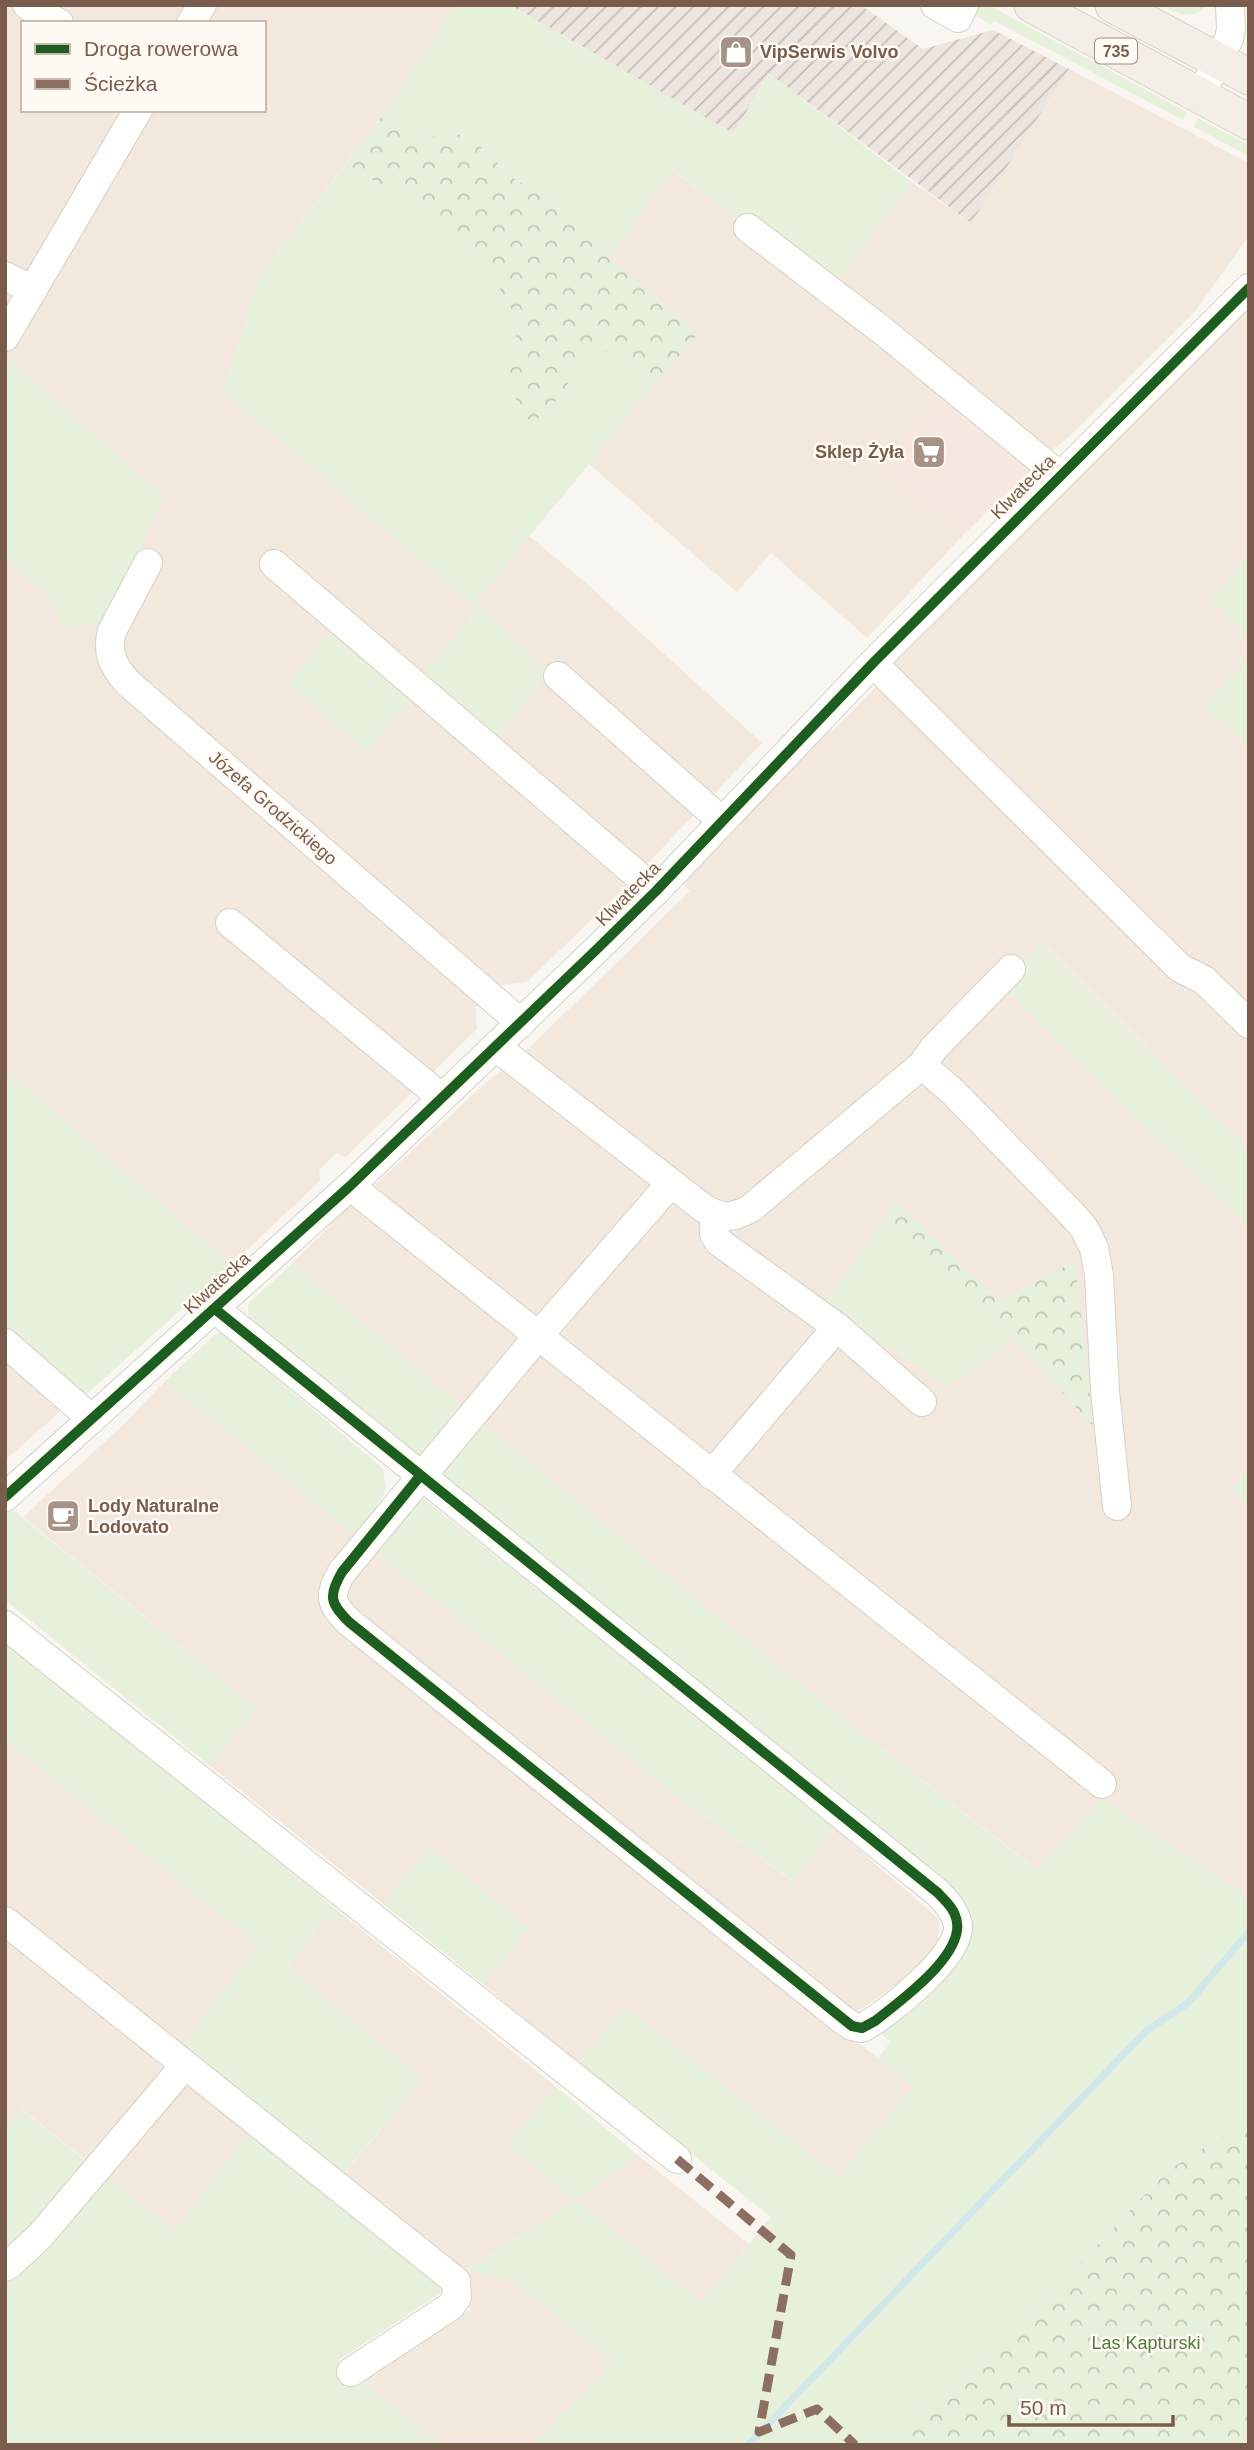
<svg xmlns="http://www.w3.org/2000/svg" width="1254" height="2450" viewBox="0 0 1254 2450" font-family="Arial,sans-serif">
<defs>
<pattern id="industrial-furrows" width="10" height="10" patternUnits="userSpaceOnUse" patternTransform="scale(1.75)"><rect width="10" height="10" fill="#ede5e0"/><path d="M-1 1l2-2M0 10L10 0M9 11l2-2" fill="none" stroke="#c5bdb8"/></pattern>
<pattern id="forest-crowns" width="20" height="18" patternUnits="userSpaceOnUse" patternTransform="scale(1.75)"><rect width="20" height="18" fill="#e7f0db"/><path d="M2 6a3 3 0 1 1 6 0M12 15a3 3 0 1 1 6 0" fill="none" stroke="#c0c6b4"/></pattern>
</defs>
<rect width="100%" height="100%" fill="#f9f5f0"/>
<g fill="#f2e8de" fill-rule="evenodd">
<path d="M5 5H457L383 115 261 274 223 391 478 610 409 689 417 695 550 673 474 602 529 536 586 583 762 743 631 881 527 982 498 985 476 1007 477 1029 346 1157 336 1153 319 1170 320 1181 232 1264 10 1074 5 1079V559L43 590 64 627 7 359 5 363ZM23 23H264V110H23Z"/>
<polygon points="1069,69 1249,163 1249,236 1194,313 1069,437 1050,452 945,395 886,466 964,534 867,638 771,553 737,592 589,464 697,334 610,258 672,170 834,286 912,182 971,223"/>
<polygon points="1249,306 1249,555 1210,598 1249,638 1249,657 1205,706 1249,746 1249,1150 1042,941 1001,985 1249,1227 1249,1470 1230,1489 1249,1507 1249,1898 1103,1799 1037,1870 778,1666 454,1401 293,1263 356,1199 377,1200 376,1184 489,1080 525,1052 690,891 683,884 688,878 829,730 832,732 896,666 892,662"/>
<polygon points="5,1329 74,1391 60,1412 5,1460"/>
<polygon points="165,1381 678,1797 792,1881 834,1828 939,1919 938,1945 908,1977 837,2026 913,2086 839,2177 625,2006 579,2064 484,1985 530,1928 429,1847 383,1904 210,1766 257,1708 23,1517 123,1425"/>
<polygon points="5,1740 260,1946 342,2176 423,2079 288,1967 323,1921 347,1918 555,2086 507,2145 575,2199 639,2156 749,2244 702,2303 575,2200 467,2269 513,2281 613,2361 534,2445 442,2445 363,2382 471,2309 251,2134 174,2231 22,2109 5,2129"/>
</g>
<polygon fill="#f6e8e1" points="945,395 1050,452 964,534 885,466"/>
<polygon fill="url(#industrial-furrows)" points="510,5 861,5 923,49 993,30 1069,69 971,223 768,73 734,134"/>
<g fill="#e7f0db">
<polygon points="457,5 510,5 734,134 768,73 912,182 834,287 673,170 610,258 604,240 561,207 513,178 480,146 460,135 417,137 383,115"/>
<polygon points="981,5 990,6 1187,112 1183,120 994,21 991,25 972,13"/>
<path d="M1162 5H1208C1191 20 1180 15 1162 5Z"/>
<polygon points="1198,118 1249,145 1249,156 1194,127"/>
<polygon points="346,164 418,207 493,277 520,324 505,367 544,417 571,379 602,349 630,361 657,382 475,602 550,673 483,752 417,695 366,751 288,684 335,625 409,689 478,610 223,391 261,274"/>
<polygon points="8,359 165,496 105,621 64,628 43,590 5,559 5,363"/>
<polygon points="1249,555 1249,638 1210,598"/>
<polygon points="1249,657 1249,746 1204,706"/>
<polygon points="1041,941 1249,1150 1249,1227 1001,985"/>
<polygon points="10,1073 232,1264 82,1398 5,1329 5,1079"/>
<polygon points="886,1217 1014,1339 949,1387 823,1306"/>
<polygon points="293,1263 465,1409 436,1442 417,1457 248,1325 248,1304"/>
<polygon points="220,1330 383,1469 386,1490 367,1526 357,1537 165,1381"/>
<polygon points="476,1418 778,1666 1036,1870 1103,1799 1249,1898 1249,2119 1166,2172 1048,2298 881,2445 534,2445 613,2361 513,2281 466,2270 575,2200 507,2145 555,2086 639,2156 576,2200 702,2303 771,2217 579,2064 625,2006 839,2177 913,2086 878,2058 891,2042 879,2032 964,1913 423,1475"/>
<polygon points="1249,1470 1249,1507 1230,1489"/>
<polygon points="415,1492 773,1776 834,1828 793,1881 678,1797 373,1550"/>
<polygon points="13,1510 257,1708 210,1766 5,1600 5,1515"/>
<polygon points="5,1636 347,1918 323,1921 288,1967 423,2079 341,2176 177,2050 259,1946 5,1740"/>
<polygon points="429,1847 530,1928 484,1985 383,1904"/>
<polygon points="21,2109 88,2163 5,2258 5,2129"/>
<polygon points="250,2133 446,2289 339,2360 347,2376 363,2382 442,2445 5,2445 5,2278 103,2174 174,2230"/>
</g>
<g fill="url(#forest-crowns)">
<polygon points="383,115 417,137 460,135 480,146 513,178 561,207 604,240 610,258 698,334 657,382 630,361 602,350 571,379 544,417 523,420 505,367 520,324 493,277 418,207 346,164"/>
<polygon points="896,1202 1000,1301 1075,1261 1093,1426 1014,1339 886,1217"/>
<polygon points="1249,2119 1249,2445 881,2445 1048,2298 1166,2172"/>
</g>
<g fill="none" stroke-linecap="round" stroke-linejoin="round">
<polyline stroke="#d0e8ea" stroke-width="7" points="748,2445 1146,2031 1188,2003 1249,1932"/>
<g stroke="#d7d1cb" stroke-width="30">
<g id="minor">
<polyline points="27,5 59,23"/>
<polyline points="935,5 958,18 964,5"/>
<polyline points="191,23 202,5"/>
<polyline points="1200,96 1229,39 1231,29 1230,5"/>
<polyline points="748,228 883,331 1059,475"/>
<polyline points="5,276 33,290"/>
<polyline points="5,337 138,110"/>
<path d="M148 563 112 631C106 653 113 666 128 683L521 1023"/>
<polyline points="274,564 656,891"/>
<polyline points="873,663 1180,968 1204,980 1249,1024"/>
<polyline points="558,676 722,821"/>
<polyline points="230,923 441,1097"/>
<path d="M496 1047 702 1207C720 1219 732 1219 751 1208L922 1065 934 1048 1011 969"/>
<polyline points="922,1065 954,1093 1070,1212 1084,1228 1094,1248 1099,1275 1105,1391 1117,1506"/>
<polyline points="350,1186 1102,1784"/>
<polyline points="715,1216 714,1234 719,1242 837,1327 922,1402"/>
<path d="M215 1309 938 1893C947 1903 956 1912 958 1926 960 1956 888 2014 862 2028L852 2026 843 2020 349 1622C330 1603 328 1596 342 1572L538 1336 671 1183"/>
<polyline points="5,1343 92,1419"/>
<polyline points="711,1475 837,1327"/>
<polyline points="5,1497 350,1186 596,950 656,891 873,663 1249,288"/>
<polyline points="5,1625 677,2159"/>
<polyline points="5,1921 456,2281 457,2297 451,2306 351,2372"/>
<polyline points="5,2267 10,2264 40,2236 185,2065"/>
</g>
</g>
<g stroke="#dad1cc" stroke-width="37">
<g id="major">
<polyline points="1032,5 1249,122"/>
<polyline points="1113,5 1249,77"/>
</g>
</g>
<use href="#minor" stroke="#fefefd" stroke-width="28"/>
<use href="#major" stroke="#f3eee8" stroke-width="35"/>
<polyline stroke="#8d6e63" stroke-width="9" stroke-dasharray="18 9" stroke-linecap="butt" points="677,2159 791,2255 759,2432 817,2409 855,2445"/>
<g stroke="#fffaf3" stroke-width="15">
<g id="cycleway">
<path d="M215 1309 938 1893C944 1900 952 1906 955 1915 971 1951 900 2001 875 2021L862 2028 852 2026 349 1622C330 1603 328 1596 342 1572L420 1476"/>
<polyline points="5,1497 350,1186 596,950 656,891 873,663 1249,288"/>
</g>
</g>
<use href="#cycleway" stroke="#1b5e20" stroke-width="10"/>
</g>
<defs>
<g id="shop-square" transform="scale(1.75)"><rect x="-9" y="-9" width="18" height="18" rx="4" fill="#a69286" stroke="#fffaf3"/><path d="M-5-2.5h2.3a2.7 3.5 0 0 1 5.4 0H5L5.5 6h-11ZM-1.5-2.5h3a1.5 2.3 0 0 0-3 0Z" fill="#fff"/></g>
<g id="supermarket-square" transform="scale(1.75)"><rect x="-9" y="-9" width="18" height="18" rx="4" fill="#a69286" stroke="#fffaf3"/><path d="M-6-5.5h2.5l.6 2H6L4.5 2H-2.5L-4.4-4H-6ZM-1.5 3.2a1.3 1.3 0 1 0 .1 0ZM3 3.2a1.3 1.3 0 1 0 .1 0Z" fill="#fff"/></g>
<g id="cafe-square" transform="scale(1.75)"><rect x="-9" y="-9" width="18" height="18" rx="4" fill="#a69286" stroke="#fffaf3"/><path d="M-5.5-4.5H6V0H3Q3 3.5 0 3.5H-2.5Q-5.5 3.5-5.5 0ZM3-3.2v2h1.7v-2ZM-6 4.5H4V6H-6Z" fill="#fff"/></g>
</defs>
<g fill-rule="evenodd">
<use href="#shop-square" x="736" y="52"/>
<use href="#supermarket-square" x="929" y="452"/>
<use href="#cafe-square" x="63" y="1516"/>
</g>
<g text-anchor="middle" stroke-width="5" stroke-linejoin="round" paint-order="stroke">
<rect fill="#fffaf3" stroke="#a28b7f" stroke-width="2" x="1095" y="38.5" width="42" height="25" rx="5"/>
<g font-size="16" font-weight="bold" fill="#7a5c4d">
<text x="1116" y="57">735</text>
</g>
<g font-size="18" font-weight="bold" fill="#7a5c4d" stroke="#fffaf3" text-anchor="start">
<text x="760" y="58">VipSerwis Volvo</text>
<text x="904" y="458" text-anchor="end">Sklep Żyła</text>
<text x="88" y="1512">Lody Naturalne<tspan x="88" dy="21">Lodovato</tspan></text>
</g>
<g font-size="18" fill="#7a5c4d" stroke="#fffaf3">
<text transform="translate(1023 487) rotate(-45)" y="6">Klwatecka</text>
<text transform="translate(273 808) rotate(41)" y="6">Józefa Grodzickiego</text>
<text transform="translate(628 894) rotate(-45)" y="6">Klwatecka</text>
<text transform="translate(217 1283) rotate(-42)" y="6">Klwatecka</text>
</g>
<g font-size="18" fill="#537a41" stroke="#fffaf3">
<text x="1146" y="2349">Las Kapturski</text>
</g>
</g>
<rect width="1254" height="2450" fill="none" stroke="#7a5c4d" stroke-width="14"/>
<rect x="21" y="21" width="245" height="91" fill="#fffaf3" stroke="#cabbb1" stroke-width="2"/>
<rect x="35" y="44" width="35" height="10" fill="#1b5e20" stroke="#cabbb1" stroke-width="2"/>
<text x="84" y="56" font-size="21" fill="#7a5c4d">Droga rowerowa</text>
<rect x="35" y="79" width="35" height="10" fill="#8d6e63" stroke="#cabbb1" stroke-width="2"/>
<text x="84" y="91" font-size="21" fill="#7a5c4d">Ścieżka</text>
<path d="M1009 2415v10h164v-10" fill="none" stroke="#7a5c4d" stroke-width="3.5"/>
<text x="1020" y="2415" font-size="21" fill="#7a5c4d" stroke="#fffaf3" stroke-width="5" paint-order="stroke">50 m</text>
</svg>
